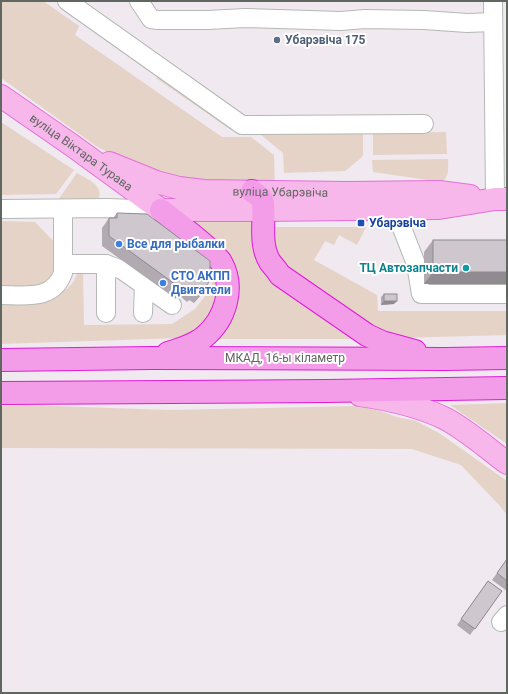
<svg xmlns="http://www.w3.org/2000/svg" width="508" height="694" viewBox="0 0 508 694" font-family="Roboto,sans-serif">
<rect width="100%" height="100%" fill="#f0e9ef"/>
<g fill="#e5d3c8">
<polygon points="1,1 43,1 79,26 75,35 222,137 251,137 274,155 275,186 204,183 132,165 96,146 1,78"/>
<polygon points="158,75 238,130 231,130 156,78"/>
<polygon points="1,122 74,170 56,194 1,195"/>
<polygon points="446,132 447,154 373,155 373,133"/>
<polygon points="363,133 363,155 361,158 345,171 284,173 283,153 260,134"/>
<path d="M448 159C448 168 450 177 441 182L373 172 372 160Z"/>
<path d="M77 173C88 180 105 185 98 201L58 200Z"/>
<polygon points="181,217 253,218 255,241 359,339 213,339 234,303"/>
<path d="M1 221 35 222 54 242C54 252 56 269 52 277 44 291 14 287 1 287Z"/>
<polygon points="273,227 366,227 357,245 339,235 334,245 325,241 314,260 377,295 378,311 507,311 507,335 401,338 378,333 274,259"/>
<polygon points="215,264 220,286 212,315 197,331 181,338 1,344 1,300 51,298 61,293 68,288 74,281 78,272 83,272 84,325 172,324 195,309 212,287 211,279 209,272"/>
<polygon points="507,403 507,444 450,405"/>
<polygon points="26,405 168,410 358,406 380,411 397,417 416,421 439,433 507,481 507,515 500,506 461,465 412,449 1,448 1,406"/>
</g>
<g fill="none" stroke-linecap="round" stroke-linejoin="round">
<g stroke="#b4b9b4" stroke-width="20">
<g id="minor">
<polyline points="67,1 242,125 424,124"/>
<polyline points="139,1 151,19 158,20 208,20 245,18 341,21 365,19 424,20 467,23 493,22"/>
<polyline points="493,1 495,199"/>
<polyline points="1,209 108,208 161,210"/>
<polyline points="387,209 396,217 400,223 416,264 421,294 507,294"/>
<polyline points="63,264 106,264 122,270 172,305"/>
<path d="M1 295C25 295 53 301 63 273V209"/>
<polyline points="106,313 106,264"/>
<polyline points="143,313 144,285"/>
<polyline points="501,622 507,615"/>
</g>
</g>
<g stroke="#e46eda" stroke-width="24">
<g id="major">
<path id="s1" d="M1 96 73 146 161 210H264L439 208 495 199H507"/>
<path id="s2" d="M109 163 156 182 179 188 204 191 347 193 439 192 470 196"/>
<path d="M360 395C387 399 422 407 446 419 468 431 487 448 507 463"/>
</g>
</g>
<g stroke="#e019d7" stroke-width="24">
<g id="highway">
<path d="M252 191 261 198 263 203C265 223 259 244 270 262 273 266 277 270 280 275L367 335 382 342 415 351"/>
<path d="M161 210C178 224 197 237 213 253 215 256 219 259 221 262 235 287 226 319 204 337 194 345 181 349 168 353"/>
<polyline points="1,360 152,358 445,359 507,358"/>
<polyline points="1,393 327,391 507,388"/>
</g>
</g>
<use href="#minor" stroke="#fff" stroke-width="18"/>
<use href="#major" stroke="#f7b7ea" stroke-width="22"/>
<use href="#highway" stroke="#f39de9" stroke-width="22"/>
</g>
<g fill="#b1abb1">
<polygon points="117,213 203,278 203,292 194,303 189,300 187,302 179,295 176,299 102,246 102,228 109,218 113,218"/>
<polygon points="433,240 507,240 424,284 424,252"/>
<polygon points="384,294 394,304 381,305 381,297"/>
<polygon points="507,559 507,591 492,580"/>
<polygon points="488,581 502,591 470,635 457,625"/>
</g>
<g fill="#908b90">
<polygon points="433,272 507,272 507,284 424,284"/>
<polygon points="209,282 203,292 194,303 201,293"/>
<polygon points="384,301 397,301 394,304 381,305"/>
</g>
<g fill="#cec7ce" stroke="#908b90">
<polygon points="117,213 147,214 210,261 210,269 203,278 209,282 201,293 196,290 194,292 186,286 183,290 109,236 109,218 117,218"/>
<rect x="433" y="240" width="74" height="32"/>
<rect x="384" y="294" width="13" height="7"/>
<polygon points="507,559 507,581 497,573"/>
<polygon points="488,581 502,591 475,629 461,619"/>
</g>
<circle fill="#5c6f8a" stroke="#fff" stroke-width="1.5" cx="277" cy="40" r="4"/>
<rect fill="#1a4fb4" stroke="#fff" stroke-width="1.5" x="357" y="219" width="8" height="8" rx="2"/>
<g fill="#3f7fe0" stroke="#fff" stroke-width="1.5">
<circle cx="119" cy="244" r="4"/>
<circle cx="163" cy="283" r="4"/>
</g>
<circle fill="#0f9aa8" stroke="#fff" stroke-width="1.5" cx="466" cy="268" r="4"/>
<g text-anchor="middle" stroke-width="4" stroke-linejoin="round" paint-order="stroke">
<g font-size="12" font-weight="bold" fill="#4e5e75" stroke="#fff" text-anchor="start">
<text x="285" y="44">Убарэвіча 175</text>
</g>
<g font-size="12" fill="#606760" stroke="#fff">
<text dy="4" stroke="none"><textPath href="#s1" startOffset="98">вуліца Віктара Турава</textPath></text>
<text dy="4" stroke="none"><textPath href="#s2" startOffset="176">вуліца Убарэвіча</textPath></text>
<text x="285" y="362">МКАД, 16-ы кіламетр</text>
</g>
<g font-size="12" font-weight="bold" fill="#164399" stroke="#fff" text-anchor="start">
<text x="369" y="227">Убарэвіча</text>
</g>
<g font-size="12" font-weight="bold" fill="#366cbe" stroke="#fff" text-anchor="start">
<text x="127" y="248">Все для рыбалки</text>
<text x="171" y="280">СТО АКПП<tspan x="171" dy="14">Двигатели</tspan></text>
</g>
<g font-size="12" font-weight="bold" fill="#0d838f" stroke="#fff" text-anchor="end">
<text x="458" y="272">ТЦ Автозапчасти</text>
</g>
</g>
<rect width="508" height="694" fill="none" stroke="#606760" stroke-width="4"/>
</svg>
